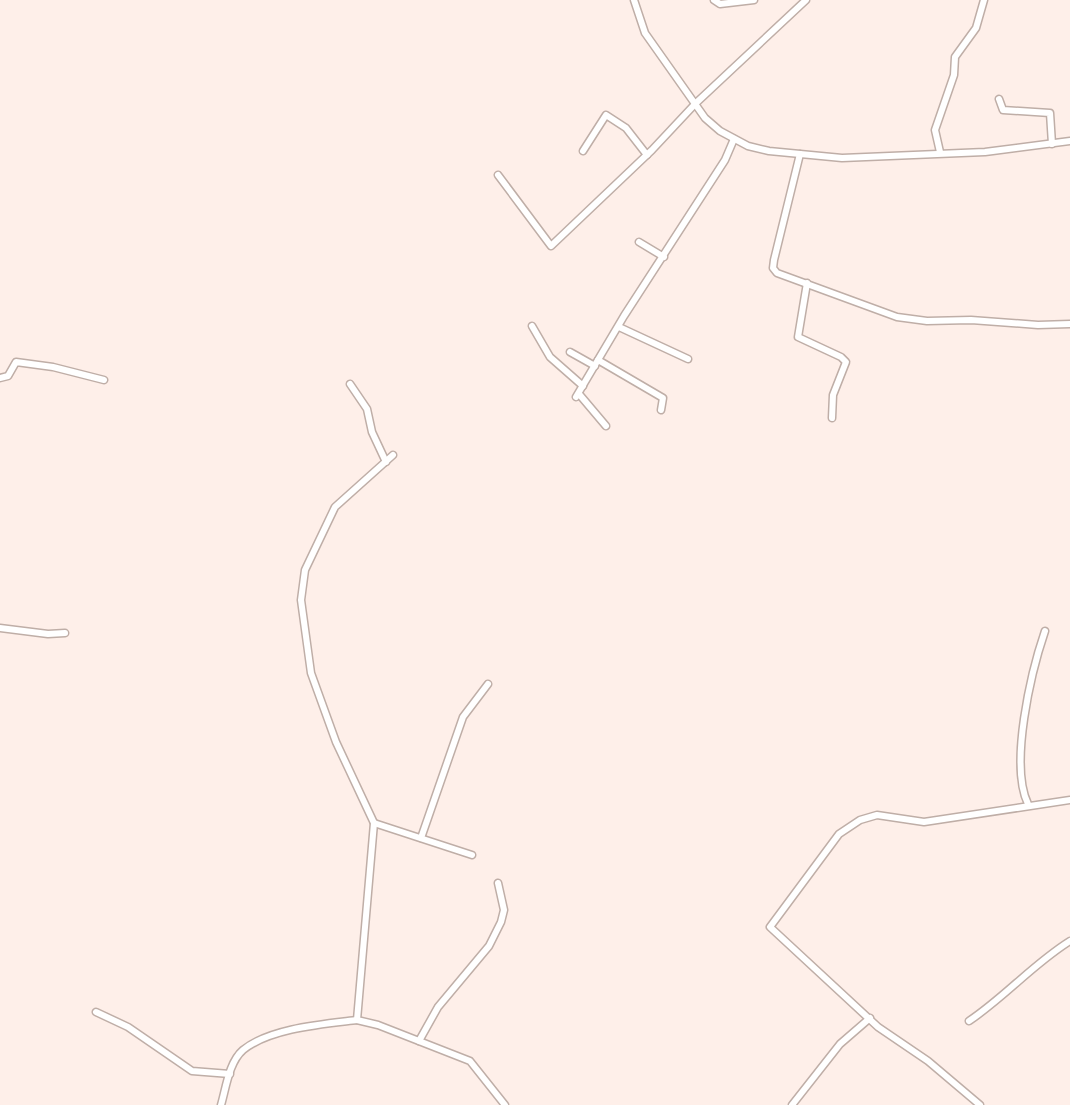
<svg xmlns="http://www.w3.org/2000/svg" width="1070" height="1105" viewBox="0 0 1070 1105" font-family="'Fira Sans Condensed',sans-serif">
<rect width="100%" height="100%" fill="#feefe9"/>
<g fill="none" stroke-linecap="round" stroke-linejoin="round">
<g stroke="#bfaea7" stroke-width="9">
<g id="street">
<polyline points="634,0 645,33 705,118 720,131 748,146 769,151 842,158 985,152 1070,141"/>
<polyline points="714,0 720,4 754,0"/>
<polyline points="999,99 1003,110 1050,113 1052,144"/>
<polyline points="583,151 606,115 626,128 647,155"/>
<polyline points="940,152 935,130 954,75 955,57 976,28 984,0"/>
<polyline points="800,154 774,260 773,268 777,273 897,317 927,321 971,320 1038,325 1070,324"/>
<polyline points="498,175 551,246 652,150 696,103 806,0"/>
<polyline points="639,242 664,257"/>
<polyline points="807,283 798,337 841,357 846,362 833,395 832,418"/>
<polyline points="532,326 550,357 583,386"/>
<polyline points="619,327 688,359"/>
<polyline points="570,352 595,366"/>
<polyline points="598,360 663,398 661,410"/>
<polyline points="0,378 8,376 16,362 53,367 104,380"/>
<polyline points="350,384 367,409 372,432 386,462"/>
<polyline points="579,394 606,426"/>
<polyline points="576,397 624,316 725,160 734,139"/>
<polyline points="393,455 335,507 305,570 301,600 311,673 336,742 374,823 357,1020 378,1025 470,1061 505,1105"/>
<polyline points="0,628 48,634 65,633"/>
<path d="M1028 804C1009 765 1031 672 1045 631"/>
<polyline points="374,823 472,855"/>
<polyline points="421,838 463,717 488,684"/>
<polyline points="96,1012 128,1027 192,1071 230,1074"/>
<path d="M969 1021C1005 997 1033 964 1070 941"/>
<polyline points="419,1041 438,1007 489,946 501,922 504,910 498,883"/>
<path d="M221 1105C226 1088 229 1062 243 1050 270 1028 324 1024 357 1020"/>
<polyline points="792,1105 840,1044 870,1018"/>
<polyline points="980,1105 928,1061 878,1027 770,927 839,834 860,820 877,815 924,822 1070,800"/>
</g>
</g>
<use href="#street" stroke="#fff" stroke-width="6"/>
</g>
</svg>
